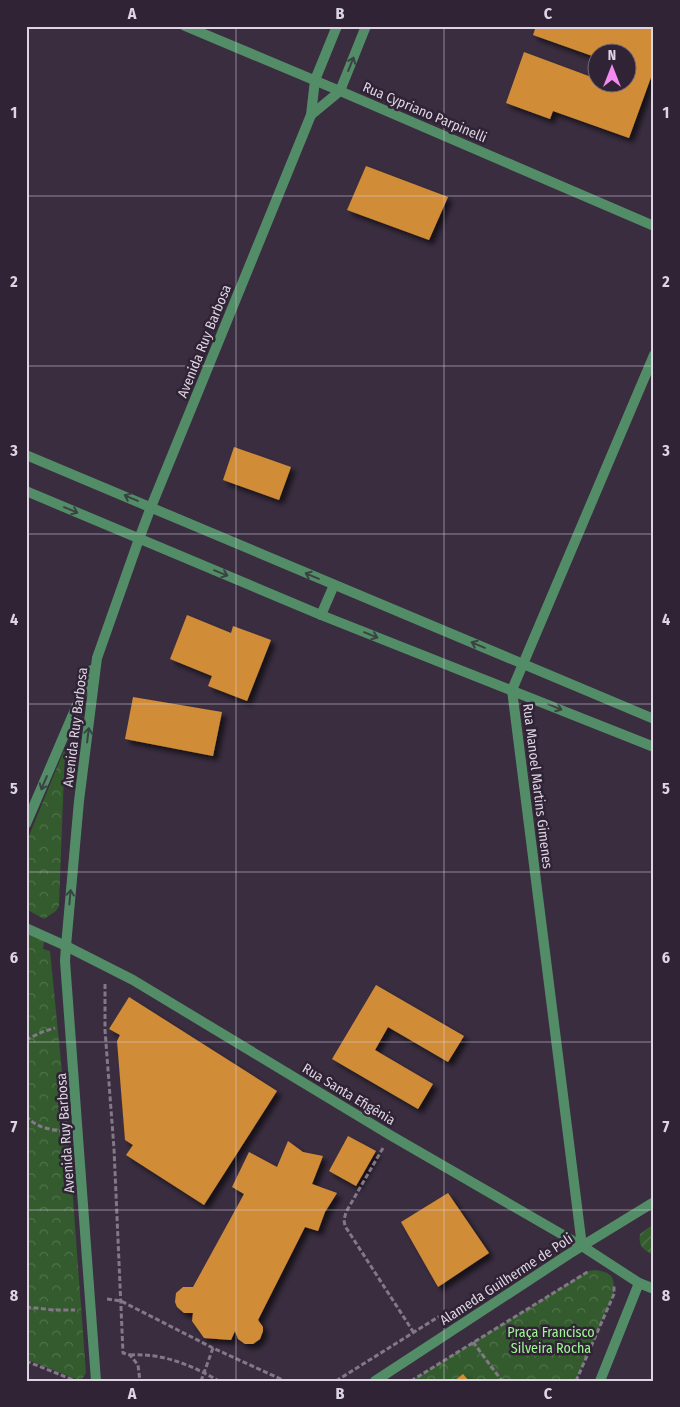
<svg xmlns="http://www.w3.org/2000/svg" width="680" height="1407" viewBox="0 0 680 1407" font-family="'Fira Sans Condensed',sans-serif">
<defs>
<pattern id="park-crowns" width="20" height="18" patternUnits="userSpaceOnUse" patternTransform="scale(1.25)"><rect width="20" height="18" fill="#335b2d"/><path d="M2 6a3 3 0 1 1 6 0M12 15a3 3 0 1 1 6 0" fill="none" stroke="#50724b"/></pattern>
<pattern id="garden-furrows" width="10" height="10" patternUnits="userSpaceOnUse" patternTransform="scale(1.25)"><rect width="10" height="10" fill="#335b2d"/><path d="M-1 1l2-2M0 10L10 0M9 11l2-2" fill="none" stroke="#50724b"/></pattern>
<filter id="shadow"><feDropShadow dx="4.5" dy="4.5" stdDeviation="2.5" flood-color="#0009"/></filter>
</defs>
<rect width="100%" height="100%" fill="#392d3f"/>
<g fill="url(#park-crowns)">
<polygon points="65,748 59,906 56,911 44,919 26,909 26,843"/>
<polygon points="26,930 45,937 43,949 50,951 68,1131 86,1373 81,1381 26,1359"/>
<path d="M596 1270C614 1273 614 1278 614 1294L576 1381H411L588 1271Z"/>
</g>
<path fill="url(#garden-furrows)" d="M654 1224V1255C643 1250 638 1246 640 1234Z"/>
<g fill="#d18c38" filter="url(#shadow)">
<polygon points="536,26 654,26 654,69 629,138 553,111 550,119 506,103 524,52 594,78 598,69 598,82 628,82 628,52 598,52 598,58 533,35"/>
<polygon points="366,166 448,197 429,240 347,210"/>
<polygon points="234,447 291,467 279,500 223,480"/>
<polygon points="187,615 231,633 233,626 271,640 247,701 208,686 212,676 170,659"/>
<polygon points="133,697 222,712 213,756 125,739"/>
<polygon points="376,985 464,1036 448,1062 388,1027 375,1050 433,1084 418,1109 332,1059"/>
<polygon points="129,997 277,1091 204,1205 126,1155 133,1145 125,1140 117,1041 120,1035 109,1029"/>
<polygon points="348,1136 376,1151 356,1186 329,1171"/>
<polygon points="288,1141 303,1152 323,1156 312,1184 337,1193 325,1212 318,1231 305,1227 258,1320 263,1327 263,1331 260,1339 253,1344 245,1344 238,1339 235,1331 231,1340 204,1338 192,1321 193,1313 184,1313 177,1307 175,1302 176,1293 183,1287 193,1287 244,1194 232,1187 249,1152 277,1167"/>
<polygon points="448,1193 489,1253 438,1287 401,1222"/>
<polygon points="463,1374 469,1381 454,1381"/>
</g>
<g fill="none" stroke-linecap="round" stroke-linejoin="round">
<g stroke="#827887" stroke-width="3" stroke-dasharray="5 2.5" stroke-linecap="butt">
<polyline points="105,984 105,1030 114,1149 123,1353 130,1355 138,1365 140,1381"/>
<polyline points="26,1040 42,1032 55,1028"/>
<path d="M26 1116C36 1127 47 1129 61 1131"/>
<polyline points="383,1148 346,1212 344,1220 345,1226 414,1333"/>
<polyline points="107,1299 121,1301 213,1348 285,1381"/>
<polyline points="26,1307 54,1310 75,1310"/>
<polyline points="473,1342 502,1381"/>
<path d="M130 1355C163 1353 191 1365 219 1381"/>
<polyline points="26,1361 76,1381"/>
<polyline points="201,1381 213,1348"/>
<polyline points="336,1381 443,1314"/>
<polyline points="411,1381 589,1271"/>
<polyline points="576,1381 614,1294 614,1285"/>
</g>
<g stroke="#538d67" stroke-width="10">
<polyline points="185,26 340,91 654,226"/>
<polyline points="26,824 92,670"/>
<polyline points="26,928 66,946 133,980 390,1135 582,1246 639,1283 654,1289"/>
<polyline points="582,1246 512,690 654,355"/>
<polyline points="96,1381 65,961 66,946 79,801 97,658 139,539"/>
<polyline points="375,1381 569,1254 654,1202"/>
<polyline points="600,1381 639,1283"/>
</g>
<g stroke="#538d67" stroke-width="10">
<polyline points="311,115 340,91 366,26"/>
<polyline points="26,455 654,719"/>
<polyline points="26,491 321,615 654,747"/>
<polyline points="139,539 151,507 311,115 315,80 337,26"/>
<polyline points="321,615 334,585"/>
</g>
</g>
<defs><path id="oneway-shaft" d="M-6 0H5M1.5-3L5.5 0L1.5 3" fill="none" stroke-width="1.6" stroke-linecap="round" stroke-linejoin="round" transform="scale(1.25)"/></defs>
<g stroke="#3a4344">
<use href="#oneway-shaft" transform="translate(351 64) rotate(-68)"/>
<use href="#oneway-shaft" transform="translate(131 498) rotate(-157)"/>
<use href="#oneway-shaft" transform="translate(71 510) rotate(23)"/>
<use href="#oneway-shaft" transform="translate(221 573) rotate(22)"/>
<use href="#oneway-shaft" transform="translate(312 576) rotate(-157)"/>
<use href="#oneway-shaft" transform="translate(371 635) rotate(22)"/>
<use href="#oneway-shaft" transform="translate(478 645) rotate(-157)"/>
<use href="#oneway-shaft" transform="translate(555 707) rotate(22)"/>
<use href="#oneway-shaft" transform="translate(88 735) rotate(-83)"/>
<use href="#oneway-shaft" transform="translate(44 783) rotate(113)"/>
<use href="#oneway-shaft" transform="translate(70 897) rotate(-85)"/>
</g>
<path fill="none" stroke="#ddd5e1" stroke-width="1" stroke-opacity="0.55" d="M236 26V1381M444 26V1381M26 196H654M26 366H654M26 534H654M26 704H654M26 872H654M26 1042H654M26 1210H654"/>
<g text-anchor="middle" stroke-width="5" stroke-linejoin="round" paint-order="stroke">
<g font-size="14" fill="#ddd5e1" stroke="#2f2335">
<text transform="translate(425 112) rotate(23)" y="5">Rua Cypriano Parpinelli</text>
<text transform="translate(204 341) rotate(-68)" y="5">Avenida Ruy Barbosa</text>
<text transform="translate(75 727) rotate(-83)" y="5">Avenida Ruy Barbosa</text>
<text transform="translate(538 786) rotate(83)" y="5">Rua Manoel Martins Gimenes</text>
<text transform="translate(349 1094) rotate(31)" y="5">Rua Santa Efigênia</text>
<text transform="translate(65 1133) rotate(-94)" y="5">Avenida Ruy Barbosa</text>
<text transform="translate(506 1279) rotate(-33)" y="5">Alameda Guilherme de Poli</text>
</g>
<g font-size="14" fill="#9ff793" stroke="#2f2335">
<text x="551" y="1337">Praça Francisco<tspan x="551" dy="16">Silveira Rocha</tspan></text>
</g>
</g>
<rect width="680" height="1407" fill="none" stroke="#2f2335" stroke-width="55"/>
<g transform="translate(612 68)"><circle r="24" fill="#2f2335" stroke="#756a7a"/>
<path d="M0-4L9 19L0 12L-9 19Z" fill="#f489f0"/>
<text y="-8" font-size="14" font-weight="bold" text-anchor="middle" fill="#ddd5e1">N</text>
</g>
<rect x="28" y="28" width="624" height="1352" fill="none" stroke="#ddd5e1" stroke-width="2"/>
<g font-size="16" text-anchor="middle" font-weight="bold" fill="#ddd5e1">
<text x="132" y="19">A</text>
<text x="340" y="19">B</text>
<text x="548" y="19">C</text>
<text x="14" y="118">1</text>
<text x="666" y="118">1</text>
<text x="14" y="287">2</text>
<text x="666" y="287">2</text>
<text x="14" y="456">3</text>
<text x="666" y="456">3</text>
<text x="14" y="625">4</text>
<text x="666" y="625">4</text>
<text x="14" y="794">5</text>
<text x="666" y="794">5</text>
<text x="14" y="963">6</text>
<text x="666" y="963">6</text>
<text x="14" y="1132">7</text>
<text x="666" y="1132">7</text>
<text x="14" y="1301">8</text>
<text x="666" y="1301">8</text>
<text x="132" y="1399">A</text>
<text x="340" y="1399">B</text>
<text x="548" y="1399">C</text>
</g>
</svg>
